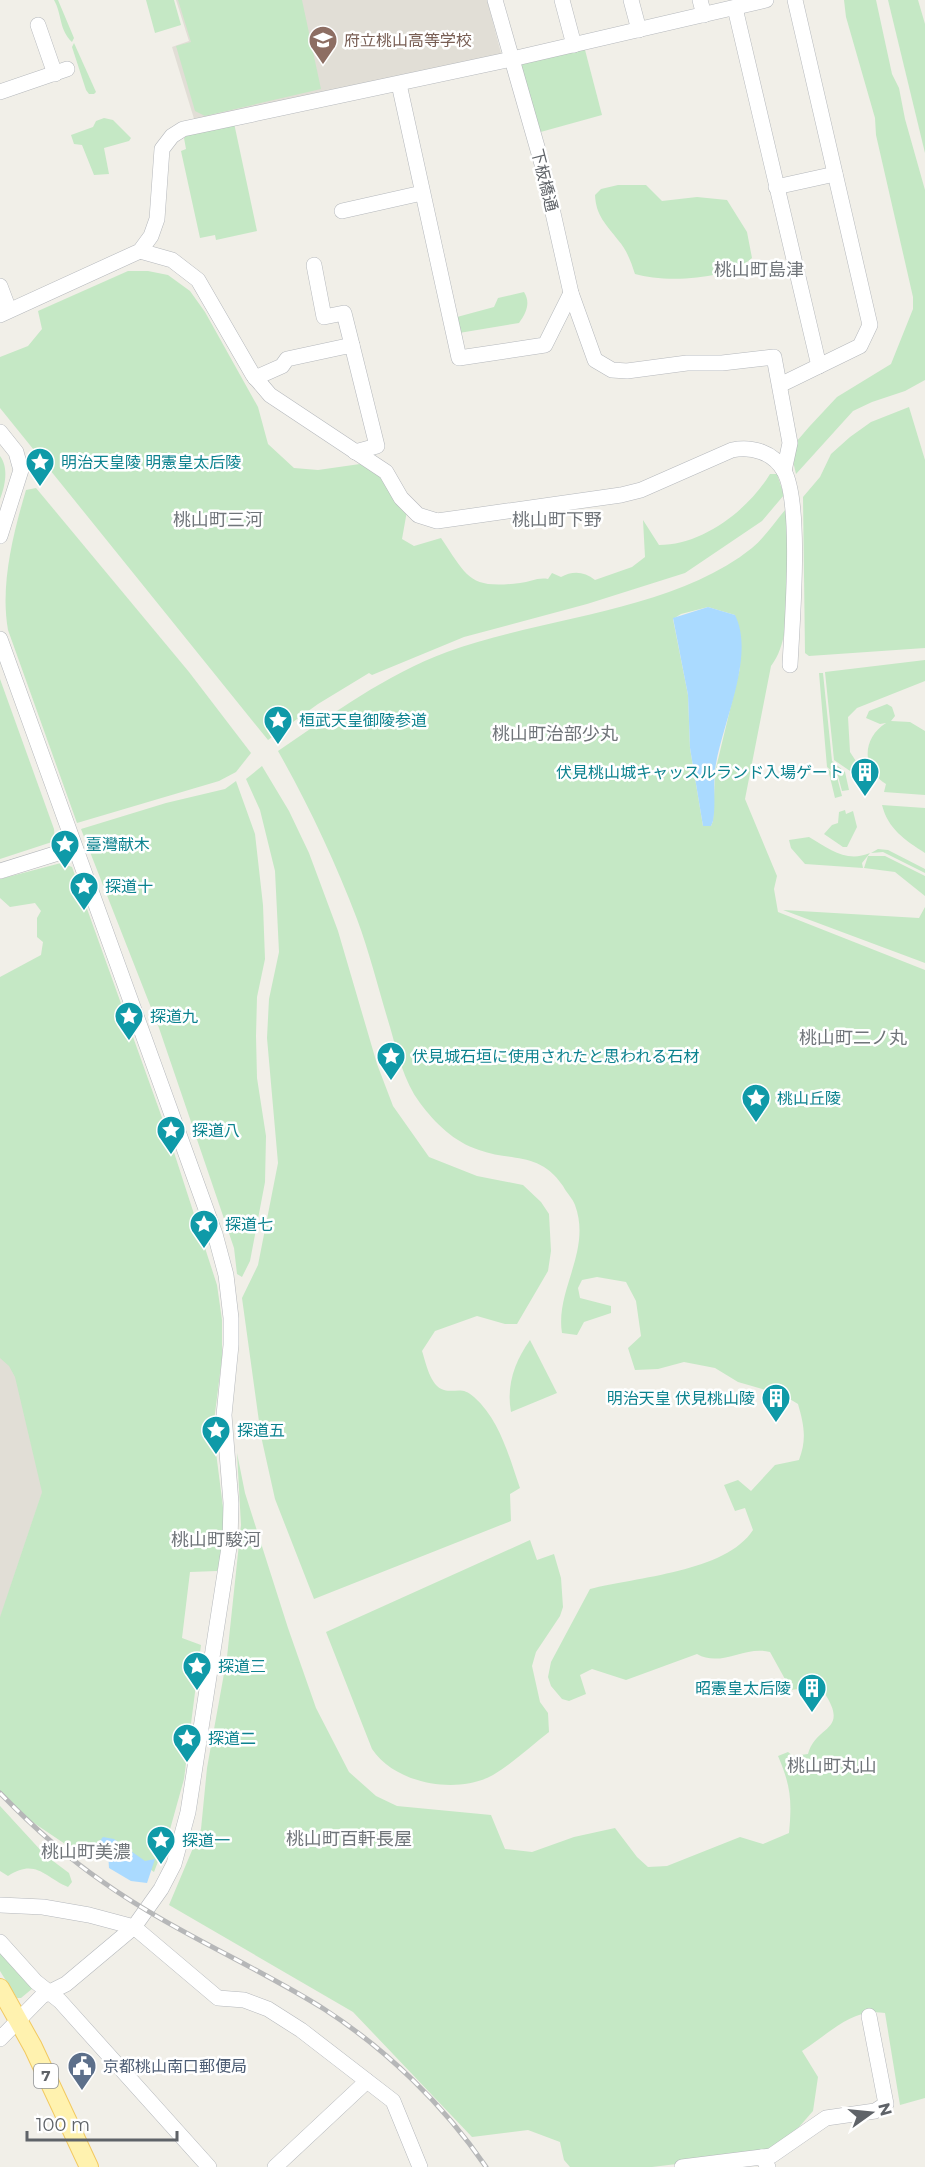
<svg xmlns="http://www.w3.org/2000/svg" width="925" height="2167" viewBox="0 0 925 2167" font-family="Montserrat,'Noto Sans JP',sans-serif">
<rect width="100%" height="100%" fill="#f1efe8"/>
<g fill="#e1ded6">
<polygon points="176,0 487,0 502,57 195,122 172,47 189,41"/>
<polygon points="0,1354 10,1364 16,1375 43,1490 0,1619"/>
</g>
<g fill="#c5e8c5" fill-rule="evenodd">
<path d="M54 0H58L74 38 72 42C59 30 62 14 54 0Z"/>
<polygon points="146,0 174,0 181,25 155,33"/>
<polygon points="178,0 302,0 321,89 205,116 195,111 176,46 191,42"/>
<polygon points="844,0 876,0 892,74 899,88 905,119 925,190 925,380 905,391 872,402 853,411 796,474 792,457 797,441 809,427 837,397 891,364 913,309 913,297 876,135 875,118 846,17"/>
<polygon points="888,0 918,0 925,24 925,153"/>
<polygon points="74,43 96,92 94,94 89,94 86,90 72,47"/>
<polygon points="584,46 602,115 537,133 518,64"/>
<polygon points="104,118 113,120 131,138 129,141 104,148 109,174 94,175 82,145 74,144 71,135 93,127 96,121"/>
<polygon points="234,123 257,231 216,240 215,235 200,238 181,151 186,149 184,138 190,133"/>
<path d="M618 185H646L662 201 697 197 727 200 747 232 752 258C729 280 665 283 635 274 631 262 627 250 618 240 606 224 596 216 595 195L601 189Z"/>
<path d="M128 271H148L168 275 190 291 205 312 258 407 268 444 294 468 318 470 360 464 378 475 407 511 402 539 414 546 441 538C468 578 469 589 520 583 530 582 538 577 548 579L552 573 561 577C572 571 584 571 595 580L632 567 645 557 643 520 659 545C703 545 748 510 770 474H777L784 495 762 521 685 573 587 604 464 637 372 675 369 673 318 704 268 740 0 408V357L28 346 42 329 38 311Z"/>
<path d="M524 292C531 303 526 313 519 323L459 333 457 317 494 307 498 298Z"/>
<polygon points="909,407 925,460 925,648 809,656 805,653 803,497 820,477 831,454 850,437 871,422"/>
<path d="M0 456C9 468 5 486 0 499Z"/>
<path d="M36 488 189 672 251 753 236 772 219 781 77 823 8 630C0 585 13 534 26 490Z"/>
<path d="M785 510 788 525C787 562 795 637 771 666L745 799 777 876 774 889 778 912 925 970V2098L900 2105 885 2013C851 2007 828 2035 802 2051L818 2077 813 2111 799 2127 768 2153 652 2167H570L564 2160 560 2142 528 2130 472 2137 353 2012 169 1905 201 1829 207 1768 227 1657 241 1525 237 1453 245 1493 288 1628 316 1708 349 1772 376 1796 397 1806 491 1815 505 1849 532 1852 574 1837 615 1828 637 1857 648 1867 667 1866 740 1837 763 1844 789 1833C792 1801 791 1786 778 1756L788 1752 793 1756 808 1754C816 1724 851 1732 823 1691L804 1688 791 1690 770 1652C745 1645 721 1668 697 1654L626 1680 592 1669 580 1675 586 1694 569 1701 562 1699 551 1686 548 1677 551 1662 590 1589C636 1577 726 1572 753 1530L745 1508 735 1511 724 1485 738 1480 751 1491 775 1465 799 1460C807 1439 804 1425 798 1404L783 1395 738 1382 715 1368 684 1362 658 1369 635 1370 628 1348 641 1336 636 1301 626 1282 597 1277 582 1280 578 1288 580 1298 611 1306V1313L584 1322 577 1335 562 1333C555 1290 592 1251 575 1205 573 1199 566 1192 563 1186 539 1151 512 1162 479 1150 454 1142 435 1123 420 1103 404 1082 397 1052 390 1027 379 991 370 954 357 919 335 861 308 804 278 751 333 714 385 675 447 652 542 617 672 612 752 548 764 538 775 522 785 510ZM708 607 735 615 740 668 715 772 713 821 711 826H703L690 748 688 695 673 619 681 614Z"/>
<polygon points="925,660 925,681 857,708 848,717 850,752 867,778 856,780 853,773 834,760 825,672"/>
<polygon points="819,673 823,673 832,761 845,772 849,790 842,791 838,776 827,767"/>
<polygon points="0,679 54,829 55,841 0,859"/>
<path d="M887 704 892 707 895 716 891 721 910 722 925 731V795L884 792 886 784C861 769 862 738 886 723L880 724 866 718 869 711Z"/>
<path d="M262 766 289 811 309 853 338 931 377 1064 393 1106 429 1157 477 1176 523 1185 541 1202 549 1214 551 1251 548 1271 517 1324H505L477 1316 435 1331 422 1351C426 1363 430 1386 444 1390 456 1393 462 1386 474 1397 500 1420 509 1457 520 1488L510 1494 511 1521 314 1599 275 1499 261 1436 242 1298 258 1265 278 1163 267 1038 269 999 279 952 275 871 260 810 246 779Z"/>
<polygon points="828,769 837,777 842,796 835,798"/>
<polygon points="236,781 255,834 263,905 265,959 257,997 256,1036 257,1078 266,1136 265,1182 250,1261 242,1277 237,1274 234,1248 159,1028 81,829 166,803 225,789"/>
<path d="M882 805 925 808V853C905 840 888 829 882 805Z"/>
<polygon points="845,810 846,814 853,811 857,827 847,847 843,847 824,834 832,825 838,823 839,812"/>
<path d="M809 837C830 849 846 863 870 853L862 863 863 868 805 864 791 848 789 840Z"/>
<polygon points="878,849 888,850 925,869 925,873 883,852 871,853"/>
<polygon points="868,856 885,856 925,876 925,896 895,872 864,868"/>
<polygon points="61,863 72,867 170,1140 217,1285 222,1320 222,1358 213,1429 224,1515 222,1559 217,1571 190,1572 182,1638 201,1645 184,1779 169,1833 154,1872 136,1859 89,1844 71,1848 25,1817 0,1794 0,1617 42,1492 15,1377 9,1366 0,1358 0,977 41,955 43,942 37,937 37,918 41,911 35,903 10,907 0,898 0,879"/>
<polygon points="925,907 925,963 783,910 919,918"/>
<path d="M530 1340 557 1393 511 1412C506 1385 515 1361 530 1340Z"/>
<path d="M530 1540 537 1560 554 1554 561 1578 563 1607 560 1616 536 1652 532 1666 540 1702 548 1713 549 1732C531 1746 513 1763 493 1775 457 1795 395 1784 372 1749L326 1632Z"/>
<path d="M0 1806 45 1855 69 1873 72 1882 68 1887C44 1877 36 1858 8 1876L0 1871Z"/>
<polygon points="0,1948 33,1988 21,1998 17,1998 0,1971"/>
</g>
<g fill="#aadaff">
<path d="M708 607 735 615C756 657 721 725 715 770 713 787 716 804 713 821L711 826H703L690 748 688 695 673 618Z"/>
<polygon points="103,1837 114,1839 145,1861 155,1859 147,1883 131,1881 109,1868 108,1853 99,1842"/>
</g>
<g fill="none" stroke-linecap="round" stroke-linejoin="round">
<g stroke="#b5b8bc" stroke-width="16">
<g id="minor">
<polyline points="495,0 542,164 571,293 595,360 612,370 627,371 687,363 722,363 774,357 790,443 784,471"/>
<polyline points="562,0 574,45"/>
<polyline points="631,0 639,30"/>
<polyline points="700,0 704,15"/>
<polyline points="735,8 819,366"/>
<polyline points="38,25 55,74"/>
<polyline points="399,84 459,358 545,345 571,293"/>
<polyline points="0,92 67,69"/>
<polyline points="776,187 835,174"/>
<polyline points="342,211 422,193"/>
<path d="M140 251 172 260 198 280 253 375 270 395 386 472 401 498 418 515 437 521 621 495 641 490 732 450C752 446 773 452 784 471 802 503 792 624 790 665"/>
<polyline points="314,265 324,317 344,313 352,345"/>
<polyline points="0,286 9,310"/>
<polyline points="0,315 140,251 151,236 157,219 162,149 172,136 183,129 512,59 766,0"/>
<polyline points="255,378 282,366 287,359 352,345 377,446 355,452"/>
<polyline points="780,385 860,346 870,325 795,0"/>
<polyline points="0,432 16,452 21,470 0,536"/>
<polyline points="0,639 215,1234 226,1275 231,1318 231,1345 224,1415 231,1503 230,1541 188,1812 174,1864 161,1889 134,1927 66,1984 42,1996 0,2039"/>
<polyline points="0,871 74,848"/>
<polyline points="0,1905 43,1907 89,1915 134,1927 218,1998 244,2000 268,2009 301,2030 393,2101 420,2167"/>
<polyline points="0,1942 36,1982 60,2001 209,2167"/>
<polyline points="762,2157 771,2156 826,2118 875,2111 886,2104 869,2016"/>
<polyline points="275,2167 367,2081"/>
<polyline points="682,2167 762,2157 768,2167"/>
</g>
</g>
<g stroke="#f2c960" stroke-width="20">
<polyline id="major" points="0,1988 33,2047 89,2167"/>
</g>
<use href="#minor" stroke="#fff" stroke-width="15"/>
<use href="#major" stroke="#fff2af" stroke-width="18"/>
<g stroke="#b6b7b8" stroke-width="5">
<path id="rail" d="M0 1793C32 1826 65 1856 103 1882 172 1931 252 1964 324 2009 386 2049 444 2105 486 2167"/>
</g>
<use href="#rail" stroke="#fff" stroke-width="3" stroke-dasharray="9" stroke-linecap="butt"/>
</g>
<defs>
<g id="school-pin" transform="scale(1.5)"><path d="M0 17L-7.5 6A9.5 9.5 0 1 1 7.5 6Z" fill="#8d6e63" stroke="#fff"/><path d="M0-5L7-2L0 1L-7-2ZM-4 1L0 2.5L4 1V4Q0 6-4 4Z" fill="#fff"/></g>
<g id="sight-pin" transform="scale(1.5)"><path d="M0 17L-7.5 6A9.5 9.5 0 1 1 7.5 6Z" fill="#0f9aa8" stroke="#fff"/><path d="M0-6L1.8-2.2L6-1.7L2.9 1.2L3.7 5.4L0 3.3L-3.7 5.4L-2.9 1.2L-6-1.7L-1.8-2.2Z" fill="#fff"/></g>
<g id="building-pin" transform="scale(1.5)"><path d="M0 17L-7.5 6A9.5 9.5 0 1 1 7.5 6Z" fill="#0f9aa8" stroke="#fff"/><path d="M-4-6H4V6H1V3H-1V6H-4ZM-2.5-4.3h1.7v1.8h-1.7ZM.8-4.3h1.7v1.8H.8ZM-2.5-1h1.7V.8h-1.7ZM.8-1h1.7V.8H.8Z" fill="#fff"/></g>
<g id="civic-pin" transform="scale(1.5)"><path d="M0 17L-7.5 6A9.5 9.5 0 1 1 7.5 6Z" fill="#5c6f8a" stroke="#fff"/><path d="M-.6-6.5H3V-4.5H.6V-3L4-1V1h2V6H-6V1h2V-1L-.6-3ZM-1.2 2.5V6h2.4V2.5Z" fill="#fff"/></g>
</defs>
<g fill-rule="evenodd">
<use href="#school-pin" x="323" y="40"/>
<use href="#sight-pin" x="40" y="462"/>
<use href="#sight-pin" x="278" y="720"/>
<use href="#building-pin" x="865" y="772"/>
<use href="#sight-pin" x="65" y="844"/>
<use href="#sight-pin" x="84" y="886"/>
<use href="#sight-pin" x="129" y="1016"/>
<use href="#sight-pin" x="391" y="1056"/>
<use href="#sight-pin" x="756" y="1098"/>
<use href="#sight-pin" x="171" y="1130"/>
<use href="#sight-pin" x="204" y="1224"/>
<use href="#building-pin" x="776" y="1398"/>
<use href="#sight-pin" x="216" y="1430"/>
<use href="#sight-pin" x="197" y="1666"/>
<use href="#building-pin" x="812" y="1688"/>
<use href="#sight-pin" x="187" y="1738"/>
<use href="#sight-pin" x="161" y="1840"/>
<use href="#civic-pin" x="82" y="2066"/>
</g>
<g text-anchor="middle" stroke-width="5" stroke-linejoin="round" paint-order="stroke">
<rect fill="#fff" stroke="#8f9295" stroke-width="1.5" x="34" y="2064" width="24" height="24" rx="4.5"/>
<g font-size="15" font-weight="bold" fill="#5f6368">
<text x="46" y="2081">7</text>
</g>
<g font-size="16" fill="#785e54" stroke="#fff" text-anchor="start">
<text x="344" y="46">府立桃山高等学校</text>
</g>
<g font-size="16" fill="#5f6368" stroke="#fff">
<text transform="translate(545 180) rotate(76)" y="6">下板橋通</text>
</g>
<g font-size="16" fill="#0d838f" stroke="#fff" text-anchor="start">
<text x="61" y="468">明治天皇陵 明憲皇太后陵</text>
<text x="299" y="726">桓武天皇御陵参道</text>
<text x="844" y="778" text-anchor="end">伏見桃山城キャッスルランド入場ゲート</text>
<text x="86" y="850">臺灣献木</text>
<text x="105" y="892">探道十</text>
<text x="150" y="1022">探道九</text>
<text x="412" y="1062">伏見城石垣に使用されたと思われる石材</text>
<text x="777" y="1104">桃山丘陵</text>
<text x="192" y="1136">探道八</text>
<text x="225" y="1230">探道七</text>
<text x="755" y="1404" text-anchor="end">明治天皇 伏見桃山陵</text>
<text x="237" y="1436">探道五</text>
<text x="218" y="1672">探道三</text>
<text x="791" y="1694" text-anchor="end">昭憲皇太后陵</text>
<text x="208" y="1744">探道二</text>
<text x="182" y="1846">探道一</text>
</g>
<g font-size="16" fill="#4e5e75" stroke="#fff" text-anchor="start">
<text x="103" y="2072">京都桃山南口郵便局</text>
</g>
<g font-size="18" fill="#70757a" stroke="#fff">
<text x="759" y="276">桃山町島津</text>
<text x="218" y="526">桃山町三河</text>
<text x="557" y="526">桃山町下野</text>
<text x="555" y="740">桃山町治部少丸</text>
<text x="853" y="1044">桃山町二ノ丸</text>
<text x="216" y="1546">桃山町駿河</text>
<text x="832" y="1772">桃山町丸山</text>
<text x="349" y="1845">桃山町百軒長屋</text>
<text x="86" y="1858">桃山町美濃</text>
</g>
</g>
<g transform="translate(871 2113) rotate(75)" stroke="#ffffff" stroke-width="4.5" paint-order="stroke">
<path d="M0-4.5L10 22L0 15L-10 22Z" fill="#5f6368"/>
<text y="-9" font-size="16" font-weight="bold" text-anchor="middle" fill="#5f6368">N</text>
</g>
<path d="M27 2131v9h150v-9" fill="none" stroke="#5f6368" stroke-width="3"/>
<text x="36" y="2131" font-size="18" fill="#5f6368" stroke="#ffffff" stroke-width="4.5" paint-order="stroke">100 m</text>
</svg>
